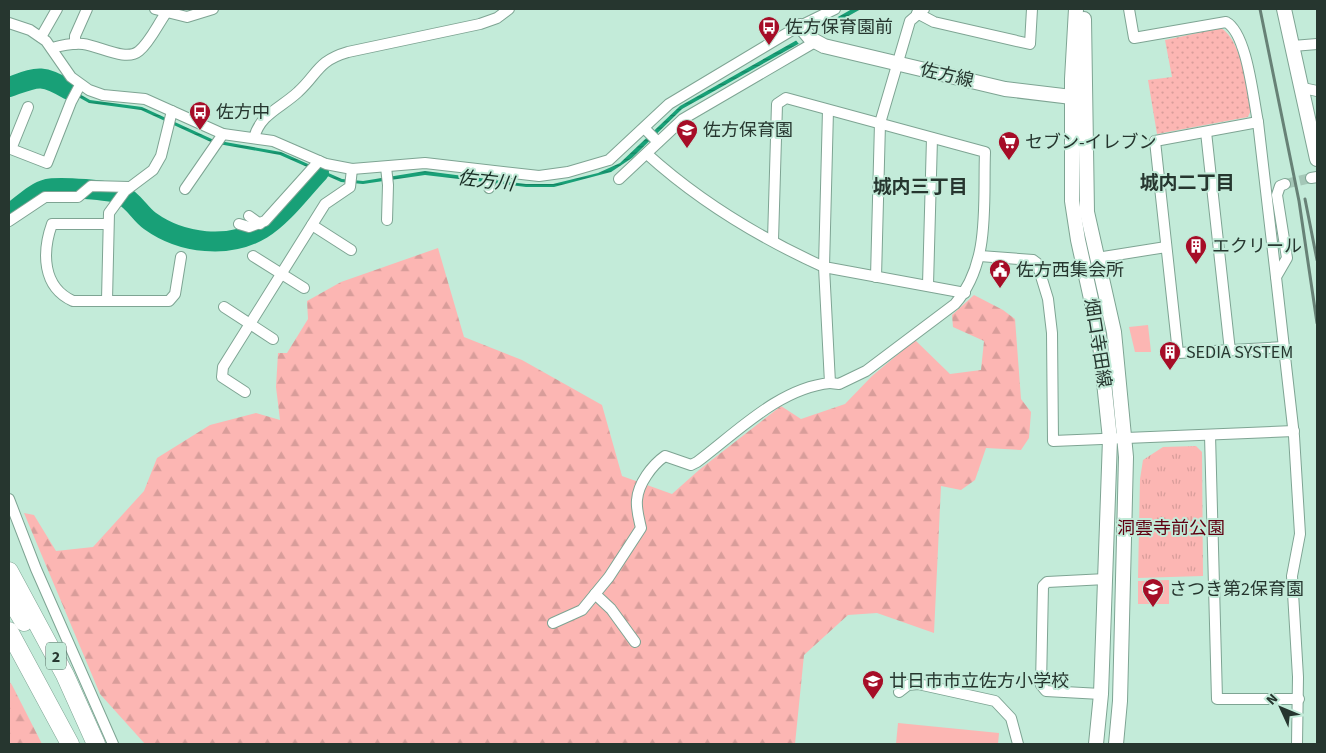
<svg xmlns="http://www.w3.org/2000/svg" width="1326" height="753" viewBox="0 0 1326 753" font-family="'Source Sans 3','Noto Sans JP',sans-serif">
<defs>
<pattern id="grass-dots" width="8" height="8" patternUnits="userSpaceOnUse" patternTransform="scale(1.25)"><rect width="8" height="8" fill="#fcb6b3"/><path d="M2 2h.1M6 6h.1" fill="none" stroke="#d89d9a" stroke-width="1.8" stroke-linecap="round"/></pattern>
<pattern id="forest-firs" width="22" height="20" patternUnits="userSpaceOnUse" patternTransform="scale(1.25)"><rect width="22" height="20" fill="#fcb6b3"/><path d="M5 1l3.5 6h-7zM16 11l3.5 6h-7z" fill="#d89d9a"/></pattern>
<pattern id="park-tufts" width="24" height="20" patternUnits="userSpaceOnUse" patternTransform="scale(1.25)"><rect width="24" height="20" fill="#fcb6b3"/><path d="M3 7l-1-3M5 7V3M7 7l1-3M15 17l-1-3M17 17v-4M19 17l1-3" fill="none" stroke="#d89d9a"/></pattern>
<pattern id="water-rules" width="6" height="5" patternUnits="userSpaceOnUse" patternTransform="scale(1.25)"><rect width="6" height="5" fill="#18a077"/><path d="M0 2.5h6" fill="none" stroke="#158362"/></pattern>
</defs>
<rect width="100%" height="100%" fill="#c3ebd9"/>
<path fill="url(#grass-dots)" d="M1221 28C1242 41 1246 86 1251 110L1248 117 1157 134 1148 80 1172 77 1165 40Z"/>
<g fill="url(#forest-firs)">
<polygon points="438,248 464,337 522,360 602,405 622,476 672,494 699,470 781,406 801,419 845,404 872,376 915,340 950,374 981,370 984,341 953,327 952,315 974,295 1003,310 1015,319 1021,399 1031,412 1029,438 1021,450 986,448 975,480 961,490 941,486 934,633 877,613 848,615 804,655 795,744 145,744 100,694 24,513 34,515 56,551 93,547 144,491 157,458 210,425 256,413 280,420 276,387 278,353 287,353 308,319 307,301 341,282"/>
<polygon points="9,681 12,685 42,744 9,744"/>
</g>
<polygon fill="url(#park-tufts)" points="1196,446 1202,452 1203,576 1138,578 1140,479 1143,460 1163,447"/>
<g fill="#fcb6b3">
<polygon points="1148,325 1151,352 1135,352 1129,327"/>
<polygon points="1169,580 1169,604 1138,604 1138,581"/>
<polygon points="898,723 999,733 998,744 896,744"/>
</g>
<polygon fill="url(#water-rules)" points="852,9 861,9 682,109 632,158 611,172 554,187 526,187 425,175 363,184 341,182 280,155 213,143 141,110 89,103 53,83 55,80 90,100 142,107 214,140 281,152 342,179 363,181 425,171 526,184 553,184 598,173 620,163 680,106"/>
<polygon fill="#c3ebd9" points="822,22 825,30 799,44 794,38"/>
<g fill="none" stroke-linecap="round" stroke-linejoin="round">
<g stroke="#18a077" stroke-width="20">
<path d="M9 87C37 77 41 73 69 90"/>
<path d="M9 214C20 207 34 192 47 189 58 186 113 190 122 195 134 201 140 214 150 221 182 244 229 249 262 229 284 215 301 191 319 172"/>
</g>
<polyline stroke="#a4c7b7" stroke-width="10" stroke-dasharray="10 5" stroke-linecap="butt" points="1285,184 1311,178"/>
<g stroke="#7ea493" stroke-width="12">
<g id="street">
<polyline points="155,9 187,17 213,9"/>
<path d="M1129 9 1134 38 1226 22C1247 33 1253 98 1258 122"/>
<polyline points="917,13 934,22 1030,44 1032,9"/>
<polyline points="9,23 30,30 46,41 71,77 89,90 103,95 145,99 223,134 273,141 326,164 352,169 425,163 539,176 568,172 609,160 669,104 794,29 835,9"/>
<polyline points="41,37 57,9"/>
<polyline points="75,44 75,36 87,9"/>
<polyline points="1293,46 1317,44"/>
<path d="M52 48C63 45 72 43 83 44 100 46 126 62 139 51 150 42 158 24 166 13"/>
<polyline points="1303,88 1317,91"/>
<polyline points="28,107 11,149 47,163 71,102 80,85"/>
<polyline points="828,110 824,267 965,293"/>
<polyline points="644,128 658,142"/>
<polyline points="1206,132 1230,351"/>
<path d="M254 138C260 114 281 108 298 92 318 74 317 61 348 52L480 24 497 18 509 9"/>
<polyline points="386,167 388,185 387,220"/>
<polyline points="1311,178 1317,177"/>
<polyline points="619,179 683,119 815,42"/>
<polyline points="1285,184 1280,186 1277,195 1287,258 1276,277 1294,436 1300,534 1292,576 1298,677 1297,744"/>
<polyline points="489,188 492,171"/>
<polyline points="185,189 223,134"/>
<polyline points="249,216 260,224"/>
<polyline points="9,221 45,197 78,197 91,186 129,187"/>
<path d="M108 224H52C42 252 42 287 73 301H169L175 294 181 257"/>
<polyline points="239,224 249,227 265,221 319,161"/>
<polyline points="312,225 351,250"/>
<path d="M773 240 777 104 786 98 985 152C983 203 991 263 955 304L866 371 839 384 830 383"/>
<polyline points="253,256 304,288"/>
<polyline points="980,256 1033,260 1037,263 1048,299 1052,333 1053,441 1294,431"/>
<polyline points="1097,258 1166,247"/>
<polyline points="876,277 880,123 910,21 924,9"/>
<polyline points="1276,277 1258,122 1155,141 1178,353 1284,347"/>
<polyline points="928,285 932,138"/>
<polyline points="107,300 109,213 125,191 153,170 161,156 172,111"/>
<polyline points="224,307 273,339"/>
<polyline points="245,392 222,377 223,367 325,204 350,187 352,169"/>
<polyline points="1210,435 1217,699 1299,699"/>
<polyline points="9,499 36,569 113,744"/>
<polyline points="595,594 611,609 635,642"/>
<path d="M553 623 582 610 609 577 641 528C639 519 636 509 637 500 638 484 652 465 665 456L691 465 697 462C736 433 779 388 830 383L824 267C760 238 699 201 647 154"/>
<polyline points="899,692 908,685 918,684 995,701 1011,718 1018,744"/>
<polyline points="1101,694 1046,691 1041,685 1043,586 1047,582 1106,579"/>
</g>
</g>
<g stroke="#7ea493" stroke-width="16">
<g id="secondary">
<polyline points="1076,9 1072,79 1072,201 1078,240 1099,335 1110,439 1101,694 1096,744"/>
<polyline points="1284,9 1317,159"/>
<polyline points="1084,19 1087,212 1114,332 1126,457 1120,701 1116,744"/>
<polyline points="800,26 811,39 824,46 1005,89 1080,98"/>
</g>
</g>
<g stroke="#7ea493" stroke-width="19">
<g id="highway">
<polyline points="9,571 65,675 96,744"/>
<polyline points="9,597 24,622"/>
<polyline points="9,631 70,744"/>
</g>
</g>
<use href="#street" stroke="#fff" stroke-width="10"/>
<use href="#secondary" stroke="#fff" stroke-width="14"/>
<use href="#highway" stroke="#fff" stroke-width="18"/>
<g stroke="#678176" stroke-width="3">
<polyline points="1260,9 1299,201 1317,323"/>
<polyline points="1305,199 1317,260"/>
</g>
</g>
<defs>
<g id="bus-pin" transform="scale(1.125)"><path d="M0 17L-7.5 6A9.5 9.5 0 1 1 7.5 6Z" fill="#a60d27" stroke="#c3ebd9"/><path d="M-5-6H5V4H4V6H2V4H-2V6H-4V4H-5ZM-3.5-4V0h7V-4ZM-3.5 1.2v1.5H-2V1.2ZM2 1.2v1.5H3.5V1.2Z" fill="#fff"/></g>
<g id="school-pin" transform="scale(1.125)"><path d="M0 17L-7.5 6A9.5 9.5 0 1 1 7.5 6Z" fill="#a60d27" stroke="#c3ebd9"/><path d="M0-5L7-2L0 1L-7-2ZM-4 1L0 2.5L4 1V4Q0 6-4 4Z" fill="#fff"/></g>
<g id="supermarket-pin" transform="scale(1.125)"><path d="M0 17L-7.5 6A9.5 9.5 0 1 1 7.5 6Z" fill="#a60d27" stroke="#c3ebd9"/><path d="M-6-5.5h2.5l.6 2H6L4.5 2H-2.5L-4.4-4H-6ZM-1.5 3.2a1.3 1.3 0 1 0 .1 0ZM3 3.2a1.3 1.3 0 1 0 .1 0Z" fill="#fff"/></g>
<g id="building-pin" transform="scale(1.125)"><path d="M0 17L-7.5 6A9.5 9.5 0 1 1 7.5 6Z" fill="#a60d27" stroke="#c3ebd9"/><path d="M-4-6H4V6H1V3H-1V6H-4ZM-2.5-4.3h1.7v1.8h-1.7ZM.8-4.3h1.7v1.8H.8ZM-2.5-1h1.7V.8h-1.7ZM.8-1h1.7V.8H.8Z" fill="#fff"/></g>
<g id="civic-pin" transform="scale(1.125)"><path d="M0 17L-7.5 6A9.5 9.5 0 1 1 7.5 6Z" fill="#a60d27" stroke="#c3ebd9"/><path d="M-.6-6.5H3V-4.5H.6V-3L4-1V1h2V6H-6V1h2V-1L-.6-3ZM-1.2 2.5V6h2.4V2.5Z" fill="#fff"/></g>
</defs>
<g fill-rule="evenodd">
<use href="#bus-pin" x="769" y="27"/>
<use href="#bus-pin" x="200" y="112"/>
<use href="#school-pin" x="687" y="130"/>
<use href="#supermarket-pin" x="1009" y="142"/>
<use href="#building-pin" x="1196" y="246"/>
<use href="#civic-pin" x="1000" y="270"/>
<use href="#building-pin" x="1170" y="352"/>
<use href="#school-pin" x="1153" y="589"/>
<use href="#school-pin" x="873" y="681"/>
</g>
<g text-anchor="middle" stroke-width="4" stroke-linejoin="round" paint-order="stroke">
<rect fill="#c3ebd9" stroke="#556c62" stroke-width="1" x="46" y="642.5" width="20" height="27" rx="4"/>
<g font-size="16" font-weight="bold" fill="#26362f">
<text x="56" y="662">2</text>
</g>
<g font-size="18" fill="#26362f" stroke="#c3ebd9" text-anchor="start">
<text x="785" y="33">佐方保育園前</text>
<text x="216" y="118">佐方中</text>
<text x="703" y="136">佐方保育園</text>
<text x="1025" y="148">セブン-イレブン</text>
<text x="1212" y="252">エクリール</text>
<text x="1016" y="276">佐方西集会所</text>
<text x="1186" y="358">SEDIA SYSTEM</text>
<text x="1169" y="595">さつき第2保育園</text>
<text x="889" y="687">廿日市市立佐方小学校</text>
</g>
<g font-size="18" fill="#26362f" stroke="#c3ebd9">
<text transform="translate(947 75) rotate(13)" y="6">佐方線</text>
<text transform="translate(1098 343) rotate(81)" y="6">畑口寺田線</text>
</g>
<g font-size="18" fill="#5f0011" stroke="#c3ebd9">
<text x="1171" y="534">洞雲寺前公園</text>
</g>
<g font-size="19" font-style="italic" fill="#1a2e26" stroke="#c3ebd9">
<text transform="translate(486 180) rotate(7)" y="7">佐方川</text>
</g>
<g font-size="19" font-weight="bold" fill="#26362f" stroke="#c3ebd9">
<text x="1187" y="189">城内二丁目</text>
<text x="920" y="193">城内三丁目</text>
</g>
</g>
<rect width="1326" height="753" fill="none" stroke="#26362f" stroke-width="20"/>
<g transform="translate(1281 708) rotate(314)" stroke="#c3ebd9" stroke-width="4" paint-order="stroke">
<path d="M0-4L9 19L0 12L-9 19Z" fill="#26362f"/>
<text y="-8" font-size="14" font-weight="bold" text-anchor="middle" fill="#26362f">N</text>
</g>
</svg>
